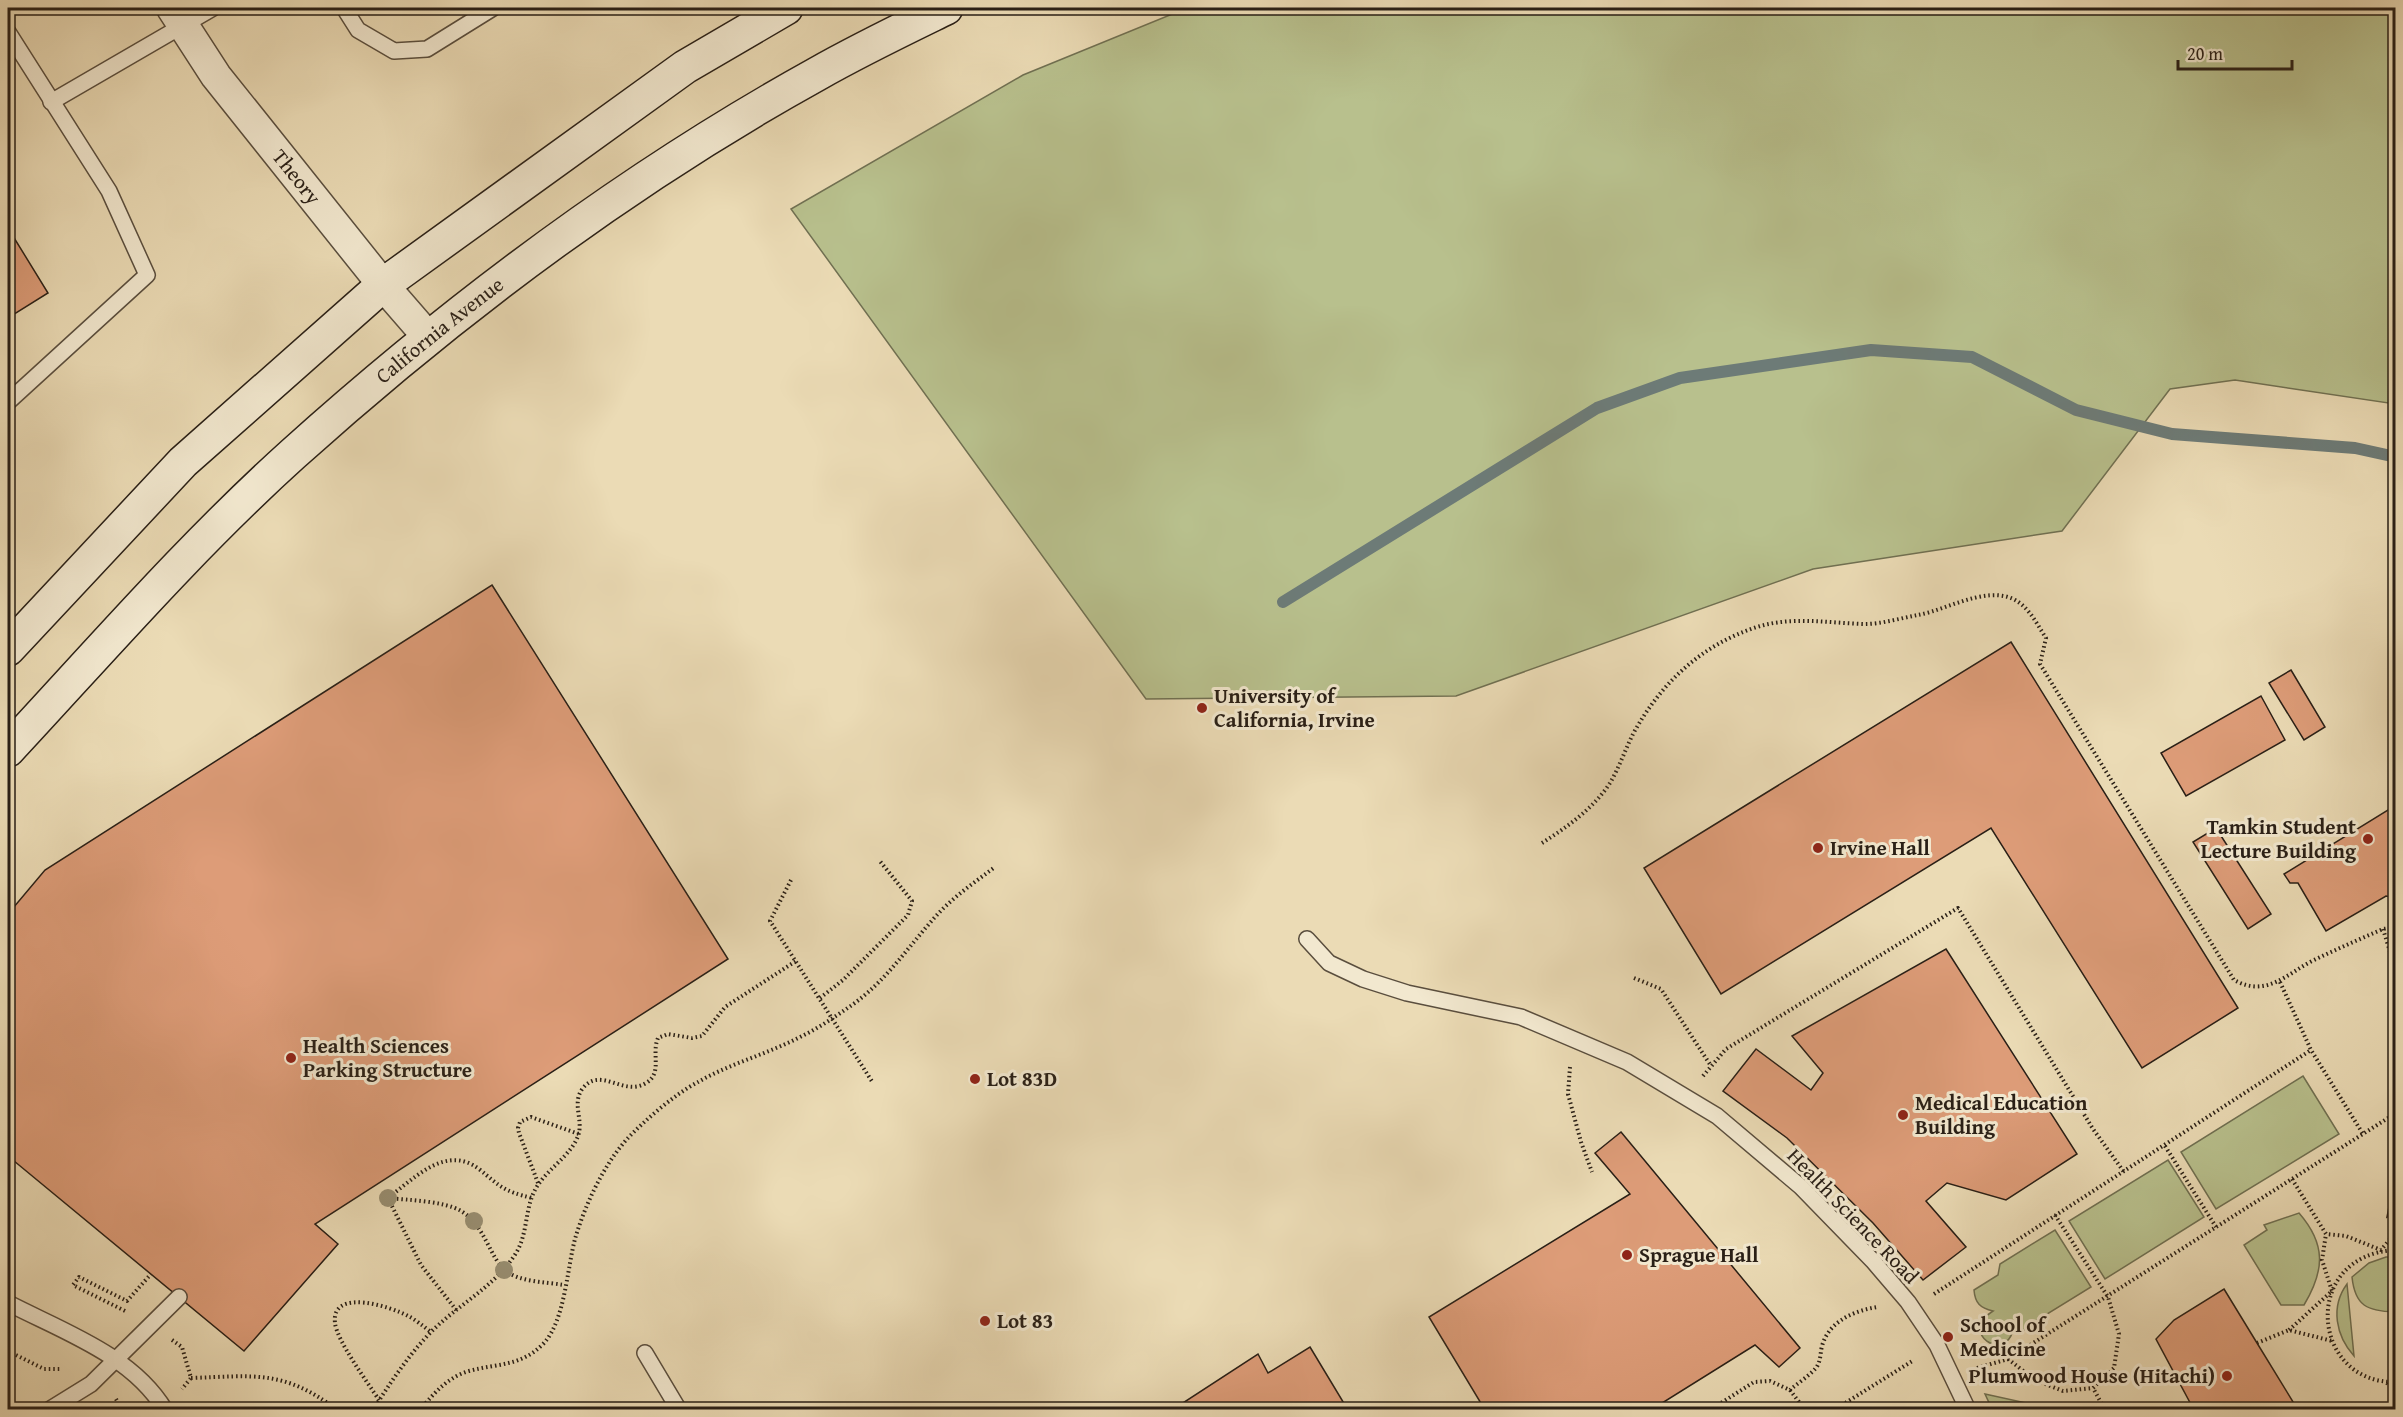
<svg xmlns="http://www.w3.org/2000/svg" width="2403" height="1417" viewBox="0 0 2403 1417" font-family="'Gentium Book Plus',serif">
<rect width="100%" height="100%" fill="#ebdbb5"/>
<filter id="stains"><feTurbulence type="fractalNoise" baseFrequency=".00333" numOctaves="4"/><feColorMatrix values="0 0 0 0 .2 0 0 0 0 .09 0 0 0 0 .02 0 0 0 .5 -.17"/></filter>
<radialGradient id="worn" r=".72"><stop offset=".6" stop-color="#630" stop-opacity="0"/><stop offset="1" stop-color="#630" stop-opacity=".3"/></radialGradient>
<g fill="#b8c08d" stroke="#707052" stroke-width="1.5">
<polygon points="1187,8 2395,8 2395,404 2235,380 2170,389 2062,531 1813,569 1456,696 1146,699 791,209 1023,75"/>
<polygon points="2303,1076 2339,1134 2216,1209 2181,1152"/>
<polygon points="2168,1160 2204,1217 2105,1279 2069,1221"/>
<path d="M2299 1213C2326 1244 2325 1270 2304 1305H2281L2244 1245 2267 1230 2264 1225Z"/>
<path d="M2055 1230 2091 1287 2034 1322C2028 1330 2022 1332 2013 1330 2005 1363 1958 1333 1993 1311 1980 1308 1975 1303 1974 1290L1998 1275 2000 1264Z"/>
<path d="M2386 1257H2395V1312C2367 1311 2355 1306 2352 1277L2369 1263Z"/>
<path d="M2347 1284 2354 1356C2336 1336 2330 1307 2347 1284Z"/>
<polygon points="1985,1394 2054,1409 1992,1409"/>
</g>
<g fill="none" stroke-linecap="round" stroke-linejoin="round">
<polyline stroke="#6d7b77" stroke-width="12" points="1283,602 1597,408 1680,378 1871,350 1972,357 2076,410 2172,434 2355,448 2396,457"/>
</g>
<g fill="#dd9c78" stroke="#291f16" stroke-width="1.5">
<polygon points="8,228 48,293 8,318"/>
<polygon points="492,585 728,959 315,1224 338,1244 244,1351 8,1156 8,914 45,870"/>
<polygon points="2011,642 2238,1008 2142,1068 1991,828 1721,994 1644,868"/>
<polygon points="2291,670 2325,727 2304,740 2269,683"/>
<polygon points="2261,696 2285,740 2186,796 2161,753"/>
<polygon points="2396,805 2396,898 2386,896 2326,931 2298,883 2290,883 2284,874"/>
<polygon points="2216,828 2271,914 2248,929 2193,842"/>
<polygon points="1946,949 2077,1154 2006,1200 1947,1183 1926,1201 1966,1247 1923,1280 1873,1223 1787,1138 1723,1091 1756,1049 1811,1090 1823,1073 1792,1036"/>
<polygon points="1621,1132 1800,1348 1779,1367 1755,1345 1651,1410 1485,1410 1429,1317 1630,1194 1595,1153"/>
<polygon points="2396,1171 2396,1212 2387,1217"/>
<polygon points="2224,1289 2257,1343 2298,1410 2194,1410 2156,1339 2174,1320"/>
<polygon points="1310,1347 1348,1410 1172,1410 1258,1354 1268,1373"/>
</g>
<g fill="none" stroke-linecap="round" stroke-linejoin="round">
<g stroke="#5a4e3e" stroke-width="18">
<g id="lane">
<polyline points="344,8 358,30 394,51 427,49 493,8"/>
<polyline points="8,32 109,191 147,275 8,402"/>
<polyline points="51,102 213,8"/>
<polyline points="1307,939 1329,963 1363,979 1407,993 1521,1017 1627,1062 1717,1116 1801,1187 1873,1261 1908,1302 1937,1345 1968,1410"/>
<path d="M8 1303C62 1331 132 1355 165 1410"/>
<polyline points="645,1353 679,1410"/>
<polyline points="49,1410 91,1384 179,1297"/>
</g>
</g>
<g stroke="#5a4e3e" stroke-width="33">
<g id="street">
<path id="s1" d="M172 8 216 76 383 285 429 338"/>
</g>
</g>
<g stroke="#291f16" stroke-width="36">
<g id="secondary">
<polyline points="8,649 183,462 383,285 685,67 786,8"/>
<path id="s2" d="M8 750C101 650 191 546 293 454 453 310 629 178 817 74 859 50 903 29 946 8"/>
</g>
</g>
<g stroke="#291f16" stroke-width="4" stroke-dasharray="1.5 3" stroke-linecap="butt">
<path d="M1542 843C1567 827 1593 809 1610 783 1619 768 1625 750 1633 734 1661 683 1701 645 1757 627 1792 616 1828 623 1865 624 1882 624 1901 618 1918 615 1952 609 2000 576 2028 611 2035 619 2040 629 2046 638L2040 664 2234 980C2267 998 2286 974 2314 960 2337 949 2360 939 2383 929L2396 927"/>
<polyline points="791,880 770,921 873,1083"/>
<polyline points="2383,929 2396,971"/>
<polyline points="1634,978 1661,989 1711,1066"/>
<polyline points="2280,982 2311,1050 2363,1134"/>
<polyline points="820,998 843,980 908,915 912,901 879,860"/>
<polyline points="1570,1067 1568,1094 1581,1142 1592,1172"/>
<polyline points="1703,1076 1726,1049 1958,908 2093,1129 2124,1172"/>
<polyline points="2165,1146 2216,1227"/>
<polyline points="2292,1179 2326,1234 2346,1236 2381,1250 2396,1232"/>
<polyline points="538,1183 519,1133 518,1128 520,1122 531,1117 579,1134"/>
<path d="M389 1197C415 1178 446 1144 479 1169 501 1187 503 1191 532 1198"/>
<path d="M388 1198C408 1200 444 1201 461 1211 485 1225 489 1257 506 1271 520 1282 546 1282 564 1285"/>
<polyline points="388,1198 421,1265 457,1311"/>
<polyline points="2055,1215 2108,1297 2119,1334 2114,1368 2093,1388 2105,1410"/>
<path d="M2396 1250C2300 1254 2310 1384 2396 1382"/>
<polyline points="1934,1294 2311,1050"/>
<polyline points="125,1311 73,1285 79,1277 127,1301 151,1274"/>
<polyline points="2289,1330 2332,1291 2322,1260 2326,1234"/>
<polyline points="172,1340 182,1347 191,1378 182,1389"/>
<polyline points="2257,1343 2289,1330 2332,1341"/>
<polyline points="8,1351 44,1369 60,1369"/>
<polyline points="2008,1359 2035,1380 2063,1391 2093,1388"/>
<polyline points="1977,1368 2008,1359 2396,1113"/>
<path d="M191 1378C253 1376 284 1369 337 1410"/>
<polyline points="2387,1383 2396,1396"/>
<polyline points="1790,1390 1805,1410"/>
<polyline points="116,1399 122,1410"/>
<path d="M379 1400C368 1383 337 1341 335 1323 331 1287 392 1307 408 1316 416 1320 423 1326 431 1332"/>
<path d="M373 1410C390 1383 408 1356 430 1333 457 1305 495 1287 516 1253 529 1232 524 1205 538 1185 549 1168 571 1155 578 1136 584 1120 571 1103 583 1088 601 1066 624 1097 646 1083 663 1073 651 1054 658 1038L668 1034 692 1038 702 1036 725 1007 796 961"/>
<path d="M420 1410C434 1393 448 1377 469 1371 498 1363 521 1367 544 1343 565 1320 567 1269 575 1239 585 1205 603 1166 627 1139 645 1120 675 1094 698 1082 731 1063 768 1054 802 1036 819 1028 836 1016 852 1005 886 981 908 947 936 916 953 897 975 882 995 867"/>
<path d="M1710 1410 1754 1382 1770 1381 1790 1390C1798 1383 1809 1376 1816 1368 1821 1361 1820 1354 1822 1346 1829 1321 1854 1311 1877 1307"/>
<polyline points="1834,1410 1914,1360"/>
</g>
<use href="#lane" stroke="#f2e8cf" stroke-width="15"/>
<use href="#street" stroke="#f2e8cf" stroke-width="30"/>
<use href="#secondary" stroke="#f2e8cf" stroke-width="33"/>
</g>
<g fill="#988e71">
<circle cx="388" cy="1198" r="9"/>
<circle cx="474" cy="1221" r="9"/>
<circle cx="504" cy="1270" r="9"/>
</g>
<g fill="#8f2418" stroke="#f2e8cf" stroke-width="2">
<circle cx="1202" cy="708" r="6"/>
<circle cx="2368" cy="839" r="6"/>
<circle cx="1818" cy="848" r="6"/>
<circle cx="291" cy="1058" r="6"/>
<circle cx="975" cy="1079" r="6"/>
<circle cx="1903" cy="1115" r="6"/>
<circle cx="1627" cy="1255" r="6"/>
<circle cx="985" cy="1321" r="6"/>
<circle cx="1948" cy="1337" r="6"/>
<circle cx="2227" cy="1376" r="6"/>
</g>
<g text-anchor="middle" stroke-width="6" stroke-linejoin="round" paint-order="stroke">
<g font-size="21" fill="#291f16" stroke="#f2e8cf">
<text dy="7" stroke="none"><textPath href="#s1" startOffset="210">Theory</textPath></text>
<text dy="7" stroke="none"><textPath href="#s2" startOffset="603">California Avenue</textPath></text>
<text transform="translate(1853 1216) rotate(46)" y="7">Health Science Road</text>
</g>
<g font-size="21" font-weight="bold" fill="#291f16" stroke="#f2e8cf" text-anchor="start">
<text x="1214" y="703">University of<tspan x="1214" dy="24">California, Irvine</tspan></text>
<text x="2356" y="834" text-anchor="end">Tamkin Student<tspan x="2356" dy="24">Lecture Building</tspan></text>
<text x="1830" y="855">Irvine Hall</text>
<text x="303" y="1053">Health Sciences<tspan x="303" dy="24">Parking Structure</tspan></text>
<text x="987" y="1086">Lot 83D</text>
<text x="1915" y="1110">Medical Education<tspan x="1915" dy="24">Building</tspan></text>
<text x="1639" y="1262">Sprague Hall</text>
<text x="997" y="1328">Lot 83</text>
<text x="1960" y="1332">School of<tspan x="1960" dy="24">Medicine</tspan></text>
<text x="2215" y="1383" text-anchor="end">Plumwood House (Hitachi)</text>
</g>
</g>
<rect width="2403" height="1417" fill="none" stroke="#ebdbb5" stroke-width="30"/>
<rect x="9" y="9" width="2385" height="1399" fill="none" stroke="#291f16" stroke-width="3"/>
<rect x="15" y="15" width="2373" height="1387" fill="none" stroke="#291f16" stroke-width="1.5"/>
<path d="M2178 60v9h114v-9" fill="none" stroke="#291f16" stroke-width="3"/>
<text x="2187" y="60" font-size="18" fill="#291f16" stroke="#f2e8cf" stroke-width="4.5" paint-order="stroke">20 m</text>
<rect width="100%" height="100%" filter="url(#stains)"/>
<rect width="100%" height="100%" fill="url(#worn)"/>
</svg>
